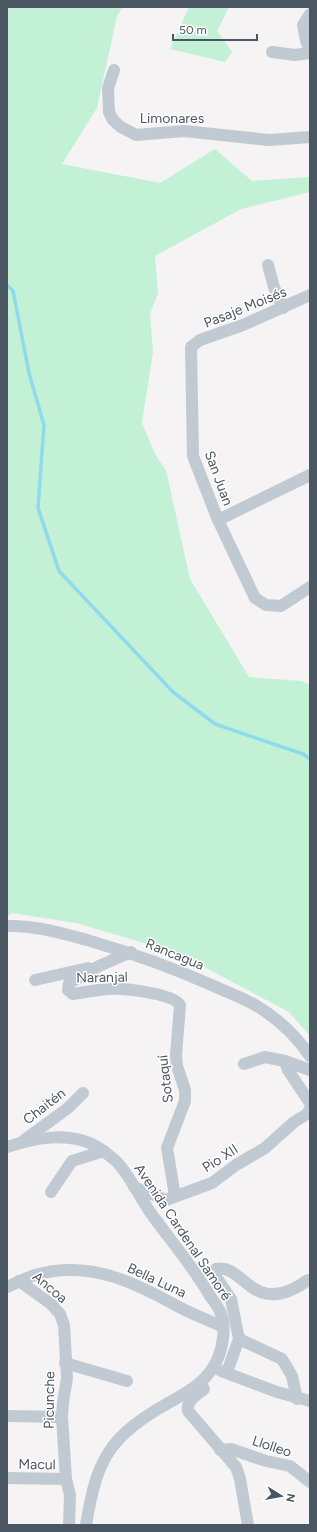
<svg xmlns="http://www.w3.org/2000/svg" width="317" height="1532" viewBox="0 0 317 1532" font-family="Figtree,sans-serif">
<rect width="100%" height="100%" fill="#f5f3f3"/>
<g fill="#c3f1d5">
<polygon points="7,7 123,7 117,16 97,108 62,164 160,183 215,149 252,181 310,177 310,192 241,209 155,256 158,293 150,314 153,352 142,423 156,456 166,470 190,579 249,677 302,681 310,685 310,1036 289,1012 178,953 76,923 12,913 7,916"/>
<polygon points="189,7 229,7 217,31 232,52 225,62 170,49"/>
</g>
<g fill="none" stroke-linecap="round" stroke-linejoin="round">
<polyline stroke="#90daee" stroke-width="3.5" points="7,285 13,291 29,373 44,425 38,508 59,571 173,692 215,724 303,754 310,759"/>
<g stroke="#c1cad2" stroke-width="12">
<polyline points="310,14 303,25 306,41 310,50"/>
<polyline points="272,52 295,55 310,53"/>
<polyline points="114,70 108,88 109,112 113,120 121,127 136,135 184,131 269,140 310,137"/>
<polyline points="268,265 274,287 283,308"/>
<polyline points="310,295 243,325 200,340 191,347 193,456 218,520 255,598 266,605 281,606 310,587"/>
<polyline points="218,520 310,475"/>
<path d="M7 926C34 925 61 933 87 940 132 953 174 968 216 987 229 993 243 998 255 1005 276 1017 296 1036 310 1056"/>
<path d="M131 952 99 966 69 983 68 990 73 994C85 992 96 990 108 989 122 988 172 993 180 1005L176 1055 177 1066 185 1090V1101L167 1148 175 1196"/>
<polyline points="35,980 88,968"/>
<polyline points="244,1064 265,1057 285,1061"/>
<polyline points="310,1070 285,1061 288,1070 310,1103"/>
<polyline points="23,1141 68,1108 83,1093"/>
<path d="M7 1147C35 1138 65 1132 92 1144 101 1148 110 1156 117 1162 130 1176 139 1196 150 1212 170 1240 193 1266 210 1296 214 1301 219 1308 221 1314 226 1327 223 1346 218 1358 209 1380 190 1391 170 1402 110 1436 97 1457 86 1525"/>
<polyline points="134,1187 166,1200 212,1183 236,1165 265,1148 294,1122 307,1114 310,1109"/>
<polyline points="51,1192 72,1161 104,1151"/>
<polyline points="19,1281 51,1304 60,1314 64,1325 67,1378 63,1402 62,1417 66,1479 70,1495 69,1525"/>
<path d="M7 1287C16 1283 26 1278 35 1275 90 1259 135 1283 181 1308 194 1315 209 1320 223 1327"/>
<polyline points="239,1339 282,1359 292,1376 297,1399"/>
<polyline points="65,1363 127,1381"/>
<polyline points="221,1371 277,1392 310,1401"/>
<path d="M227 1372 239 1339 231 1299 214 1274 216 1269C245 1263 252 1320 308 1280"/>
<path d="M204 1389C197 1395 186 1400 188 1411L236 1467 240 1479 248 1525"/>
<polyline points="7,1416 62,1417"/>
<polyline points="220,1450 231,1449 266,1461 290,1466 310,1482"/>
<polyline points="7,1478 66,1479"/>
</g>
</g>
<g text-anchor="middle" stroke-width="3" stroke-linejoin="round" paint-order="stroke">
<g font-size="14" fill="#4a5661" stroke="#fff">
<text x="172" y="123">Limonares</text>
<text transform="translate(245 307) rotate(-22)" y="5">Pasaje Moisés</text>
<text transform="translate(219 478) rotate(70)" y="5">San Juan</text>
<text transform="translate(175 954) rotate(22)" y="5">Rancagua</text>
<text transform="translate(102 977) rotate(-1)" y="5">Naranjal</text>
<text transform="translate(165 1079) rotate(-97)" y="5">Sotaquí</text>
<text transform="translate(44 1106) rotate(-38)" y="5">Chaitén</text>
<text transform="translate(220 1158) rotate(-33)" y="5">Pio XII</text>
<text transform="translate(183 1232) rotate(56)" y="5">Avenida Cardenal Samoré</text>
<text transform="translate(157 1280) rotate(25)" y="5">Bella Luna</text>
<text transform="translate(50 1287) rotate(40)" y="5">Ancoa</text>
<text transform="translate(49 1400) rotate(-89)" y="5">Picunche</text>
<text transform="translate(272 1446) rotate(18)" y="5">Llolleo</text>
<text transform="translate(37 1464) rotate(1)" y="5">Macul</text>
</g>
</g>
<rect width="317" height="1532" fill="none" stroke="#4a5661" stroke-width="16"/>
<g transform="translate(281 1496) rotate(101)" stroke="#ffffff" stroke-width="3" paint-order="stroke">
<path d="M0-3L7 15L0 10L-7 15Z" fill="#4a5661"/>
<text y="-6" font-size="11" font-weight="bold" text-anchor="middle" fill="#4a5661">N</text>
</g>
<path d="M173 34v6h84v-6" fill="none" stroke="#4a5661" stroke-width="2"/>
<text x="179" y="34" font-size="12" fill="#4a5661" stroke="#ffffff" stroke-width="3" paint-order="stroke">50 m</text>
</svg>
